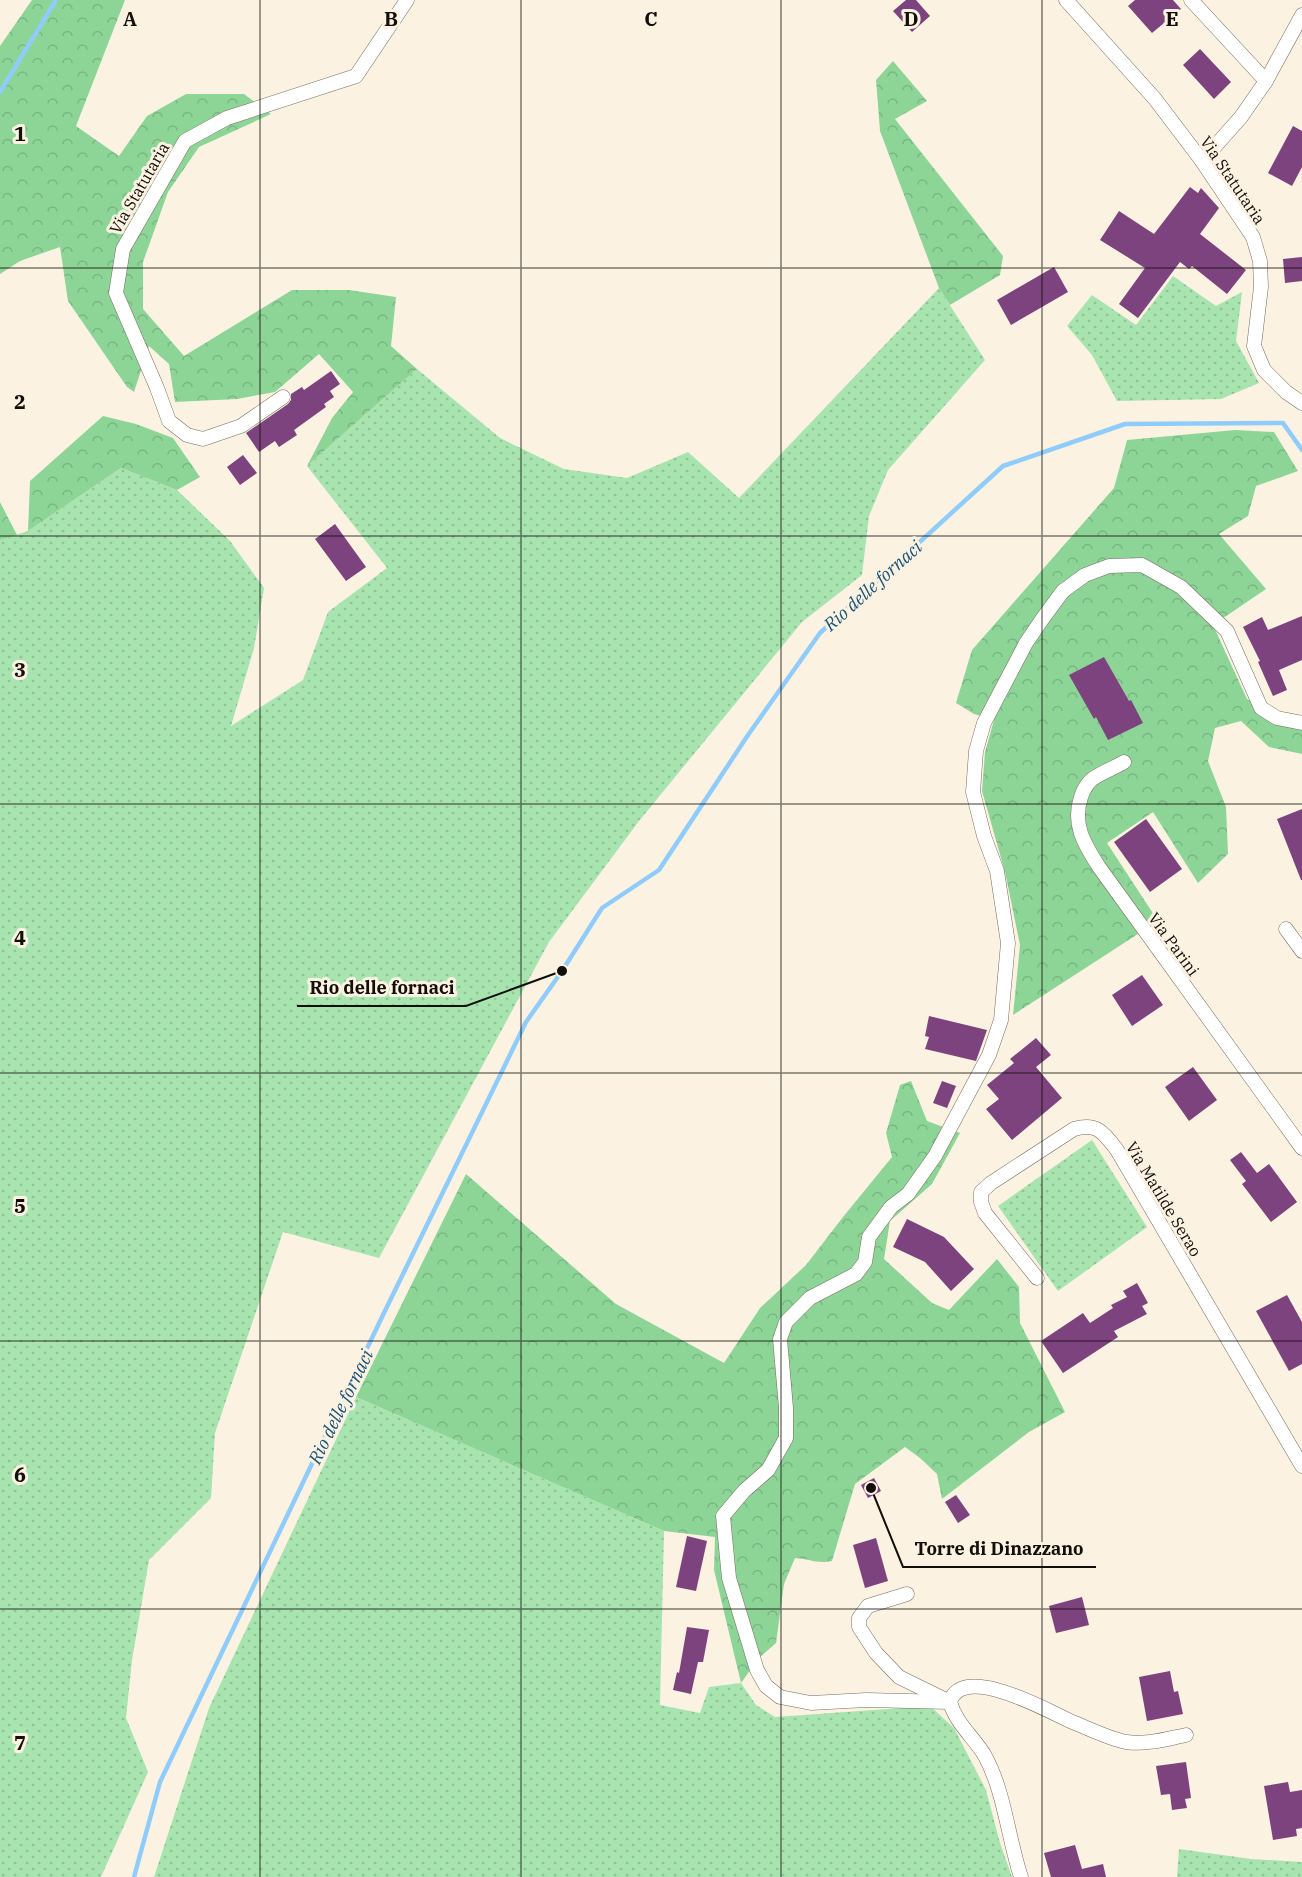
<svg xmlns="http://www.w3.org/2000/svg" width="1302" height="1877" viewBox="0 0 1302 1877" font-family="'IBM Plex Serif',serif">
<defs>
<pattern id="grass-dots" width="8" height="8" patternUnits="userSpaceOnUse" patternTransform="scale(1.5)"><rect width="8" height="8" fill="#a8e4af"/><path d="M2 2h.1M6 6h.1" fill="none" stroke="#90c295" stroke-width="1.8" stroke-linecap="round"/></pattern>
<pattern id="forest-crowns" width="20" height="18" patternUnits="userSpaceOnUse" patternTransform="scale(1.5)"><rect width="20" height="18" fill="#8dd597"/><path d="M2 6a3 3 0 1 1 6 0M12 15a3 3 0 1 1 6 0" fill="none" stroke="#79b681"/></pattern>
</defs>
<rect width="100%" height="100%" fill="#fcf2e2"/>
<g fill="url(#grass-dots)">
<polygon points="1173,276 1216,306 1242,292 1236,341 1259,383 1221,399 1117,401 1092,355 1067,326 1092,295 1136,325"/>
<polygon points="939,288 985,360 888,470 869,516 862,575 802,622 639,821 549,942 379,1258 283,1232 215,1433 211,1498 149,1560 132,1660 126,1718 148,1772 101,1877 0,1877 0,540 28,531 121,468 177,490 230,541 264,588 254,648 231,726 303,680 328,612 387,568 307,466 417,369 500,438 564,469 627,478 688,452 739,498"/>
<polygon points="1092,1140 1147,1227 1058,1291 998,1206"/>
<polygon points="356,1397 664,1531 660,1705 700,1713 709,1687 741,1683 756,1705 775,1717 930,1706 954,1728 986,1790 1000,1843 1012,1877 154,1877 209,1708"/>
<polygon points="1179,1849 1251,1859 1302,1862 1302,1877 1177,1877"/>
</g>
<g fill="url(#forest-crowns)">
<polygon points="32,0 125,0 76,126 119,156 147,116 186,94 244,94 271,114 199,147 168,192 143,262 143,309 184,356 292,290 349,290 396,297 391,346 417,369 307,466 332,418 353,392 319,354 275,392 237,399 175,402 169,364 149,346 134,392 127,387 68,301 60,247 20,261 0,274 0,46"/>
<polygon points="893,61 927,101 895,119 1003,256 1000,275 950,305 939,288 880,131 876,80"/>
<polygon points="103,416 136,424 173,438 200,477 177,490 121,468 28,531 30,481"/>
<polygon points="1235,430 1274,432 1298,471 1256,486 1248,516 1219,534 1266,589 1213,625 1247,699 1302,728 1302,754 1269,747 1241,721 1215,728 1208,761 1226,807 1228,854 1198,883 1153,812 1107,843 1158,921 1013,1015 1020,945 1005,872 982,791 985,752 994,720 974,714 956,703 972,650 1114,488 1127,440"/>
<polygon points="0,502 17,535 0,540"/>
<path d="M911 1081 927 1121 960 1133 932 1184 890 1221 884 1259 932 1303 949 1310 997 1259 1019 1287 1020 1323 1065 1412 1029 1432 942 1499 937 1474 920 1458 905 1447 855 1484 832 1561C816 1564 811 1559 795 1558L784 1584 776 1643 759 1658 741 1683 714 1570 715 1537 664 1531 356 1397 466 1174 616 1304 724 1363 760 1308 806 1265 843 1217 892 1157 886 1133 900 1085Z"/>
</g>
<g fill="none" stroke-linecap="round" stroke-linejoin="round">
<g stroke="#90ccfb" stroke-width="4.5">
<polyline points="0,92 56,0"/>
<polyline points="134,1877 160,1782 382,1317 526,1022 562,971 602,908 659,870 748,735 820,633 1003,466 1125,424 1283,423 1302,450"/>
</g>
</g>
<g fill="#7c437e">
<polygon points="906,0 916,0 930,16 912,32 893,11"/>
<polygon points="1135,0 1173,0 1181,9 1152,33 1128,6"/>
<polygon points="1200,49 1231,82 1214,99 1183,65"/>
<polygon points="1293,126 1302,131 1302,167 1292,186 1268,173"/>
<polygon points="1190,187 1198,193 1201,188 1219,208 1200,234 1246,270 1227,294 1192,266 1189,269 1180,262 1138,318 1119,304 1145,268 1100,240 1119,211 1154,234"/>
<polygon points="1302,257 1302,281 1285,283 1283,259"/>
<polygon points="1054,267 1068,292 1011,325 997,300"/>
<polygon points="331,371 340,384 330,391 334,397 324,404 326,407 294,430 297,435 279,447 275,441 259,452 246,433 288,404 291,400 291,394 302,387 304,390"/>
<polygon points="243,455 257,473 240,485 227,467"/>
<polygon points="335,524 366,567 346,581 315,539"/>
<polygon points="1302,616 1302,660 1279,670 1287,690 1273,696 1258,662 1260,661 1243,627 1262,617 1268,630"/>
<polygon points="1104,657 1129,701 1131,700 1143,723 1108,740 1096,717 1094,719 1069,675"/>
<polygon points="1302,809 1302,880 1301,880 1277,819"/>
<polygon points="1146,819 1182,869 1150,892 1114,842"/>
<polygon points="1142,975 1163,1005 1132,1026 1112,995"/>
<polygon points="929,1016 987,1030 976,1061 925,1049 929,1037 925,1036"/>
<polygon points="1036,1038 1051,1055 1036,1067 1062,1098 1012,1140 986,1109 999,1099 987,1085 1014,1063 1010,1059"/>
<polygon points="1193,1067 1217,1100 1189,1121 1165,1087"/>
<polygon points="942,1081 956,1086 947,1108 933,1103"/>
<polygon points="1241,1152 1257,1173 1269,1164 1297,1202 1271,1222 1242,1184 1246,1181 1230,1160"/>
<polygon points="907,1219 944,1237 974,1269 951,1291 925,1262 893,1247"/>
<polygon points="1137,1283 1148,1303 1142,1306 1147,1314 1114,1331 1118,1337 1063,1373 1041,1341 1083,1313 1090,1323 1113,1308 1111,1305 1127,1297 1123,1291"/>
<polygon points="1287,1295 1302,1322 1302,1364 1289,1371 1256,1311"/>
<polygon points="874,1478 881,1491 868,1498 861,1485"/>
<polygon points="956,1495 970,1515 958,1523 945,1502"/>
<polygon points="687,1536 707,1541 696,1591 676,1587"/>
<polygon points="876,1538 888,1581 865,1588 853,1545"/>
<polygon points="1082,1597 1089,1625 1056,1633 1049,1606"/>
<polygon points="687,1627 709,1630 703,1662 698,1662 691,1694 673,1690 677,1672 679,1673"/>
<polygon points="1170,1671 1174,1692 1178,1691 1183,1714 1147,1721 1139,1677"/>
<polygon points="1186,1762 1191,1798 1185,1799 1187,1808 1172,1810 1170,1794 1161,1795 1156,1766"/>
<polygon points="1288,1782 1290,1792 1302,1790 1302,1828 1296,1829 1297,1836 1273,1840 1264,1786"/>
<polygon points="1075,1845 1082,1869 1103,1864 1106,1877 1051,1877 1044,1853"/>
</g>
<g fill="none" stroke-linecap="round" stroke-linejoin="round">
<g stroke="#756d5f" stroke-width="15">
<g id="minor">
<polyline points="1066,0 1155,99 1202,161 1253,237 1260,261 1261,287 1254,346 1264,370 1286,392 1302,403"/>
<polyline points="1191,0 1266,81"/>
<polyline points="1202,161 1241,117 1266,81 1302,15"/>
<polyline points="283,397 241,426 203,439 187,435 169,421 157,388 116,293 123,249 185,141 227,118 356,76 407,0"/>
<path d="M1124 762C1114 768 1100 773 1091 780 1087 784 1083 791 1081 797 1072 824 1084 844 1099 867L1302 1148"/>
<polyline points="1286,929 1302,951"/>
<path d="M1037 1278 985 1213 981 1202V1192L991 1183 1074 1129C1097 1122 1104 1133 1117 1150L1302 1466"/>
<path d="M907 1594 868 1606 859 1618V1627L876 1653 899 1677 950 1702C956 1724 974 1737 985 1756 1005 1793 1008 1838 1021 1877"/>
<path d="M1186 1735C1166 1739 1146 1745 1126 1742 1107 1738 1088 1728 1070 1721 1048 1711 962 1662 950 1702L866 1700 811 1703 780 1697 766 1686 757 1670 729 1578 723 1516 744 1491 768 1470 786 1438V1408L780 1339 786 1322 810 1298 856 1274 865 1262 869 1237 891 1207 908 1194 935 1156 989 1055 1001 1020 1008 943 997 871 984 836 973 792 976 751 984 723 1026 643 1043 618 1063 591 1085 575 1109 566 1142 565 1181 587 1227 631 1261 708 1277 718 1302 723"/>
</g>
</g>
<use href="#minor" stroke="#fff" stroke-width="14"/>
</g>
<path fill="none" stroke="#120f0a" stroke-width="1.5" stroke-opacity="0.55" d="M260 0V1877M521 0V1877M781 0V1877M1042 0V1877M0 268H1302M0 536H1302M0 804H1302M0 1073H1302M0 1341H1302M0 1609H1302"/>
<g text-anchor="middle" stroke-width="6" stroke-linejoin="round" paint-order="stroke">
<g font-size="16" fill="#120f0a" stroke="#fcf2e2">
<text transform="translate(1233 180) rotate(56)" y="6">Via Statutaria</text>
<text transform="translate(139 188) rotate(-60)" y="6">Via Statutaria</text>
<text transform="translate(1174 944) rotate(54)" y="6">Via Parini</text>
<text transform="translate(1164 1199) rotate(59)" y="6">Via Matilde Serao</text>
</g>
<g font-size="18" font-style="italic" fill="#1b537a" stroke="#fcf2e2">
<text transform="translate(873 586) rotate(-42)" y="6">Rio delle fornaci</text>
<text transform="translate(341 1407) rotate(-64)" y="6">Rio delle fornaci</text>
</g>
</g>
<g font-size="20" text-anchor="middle" font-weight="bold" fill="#120f0a" stroke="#fcf2e2" stroke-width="6" stroke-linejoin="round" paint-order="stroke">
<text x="130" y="26">A</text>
<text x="391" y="26">B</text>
<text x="651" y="26">C</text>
<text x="911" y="26">D</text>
<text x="1172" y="26">E</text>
<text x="20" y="141">1</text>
<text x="20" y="409">2</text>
<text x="20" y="677">3</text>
<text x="20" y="945">4</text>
<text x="20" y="1213">5</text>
<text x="20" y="1482">6</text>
<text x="20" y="1750">7</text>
</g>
<path fill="none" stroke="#120f0a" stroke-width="2" d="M562 971L466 1006H297M871 1488L903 1567H1096"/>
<g fill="#120f0a" stroke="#fcf2e2" stroke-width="2">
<circle cx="562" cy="971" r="6"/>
<circle cx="871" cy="1488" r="6"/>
</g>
<g font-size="18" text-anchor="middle" font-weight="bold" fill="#120f0a" stroke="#fcf2e2" stroke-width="6" stroke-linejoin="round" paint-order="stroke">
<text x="382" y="994">Rio delle fornaci</text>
<text x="999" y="1555">Torre di Dinazzano</text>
</g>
</svg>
